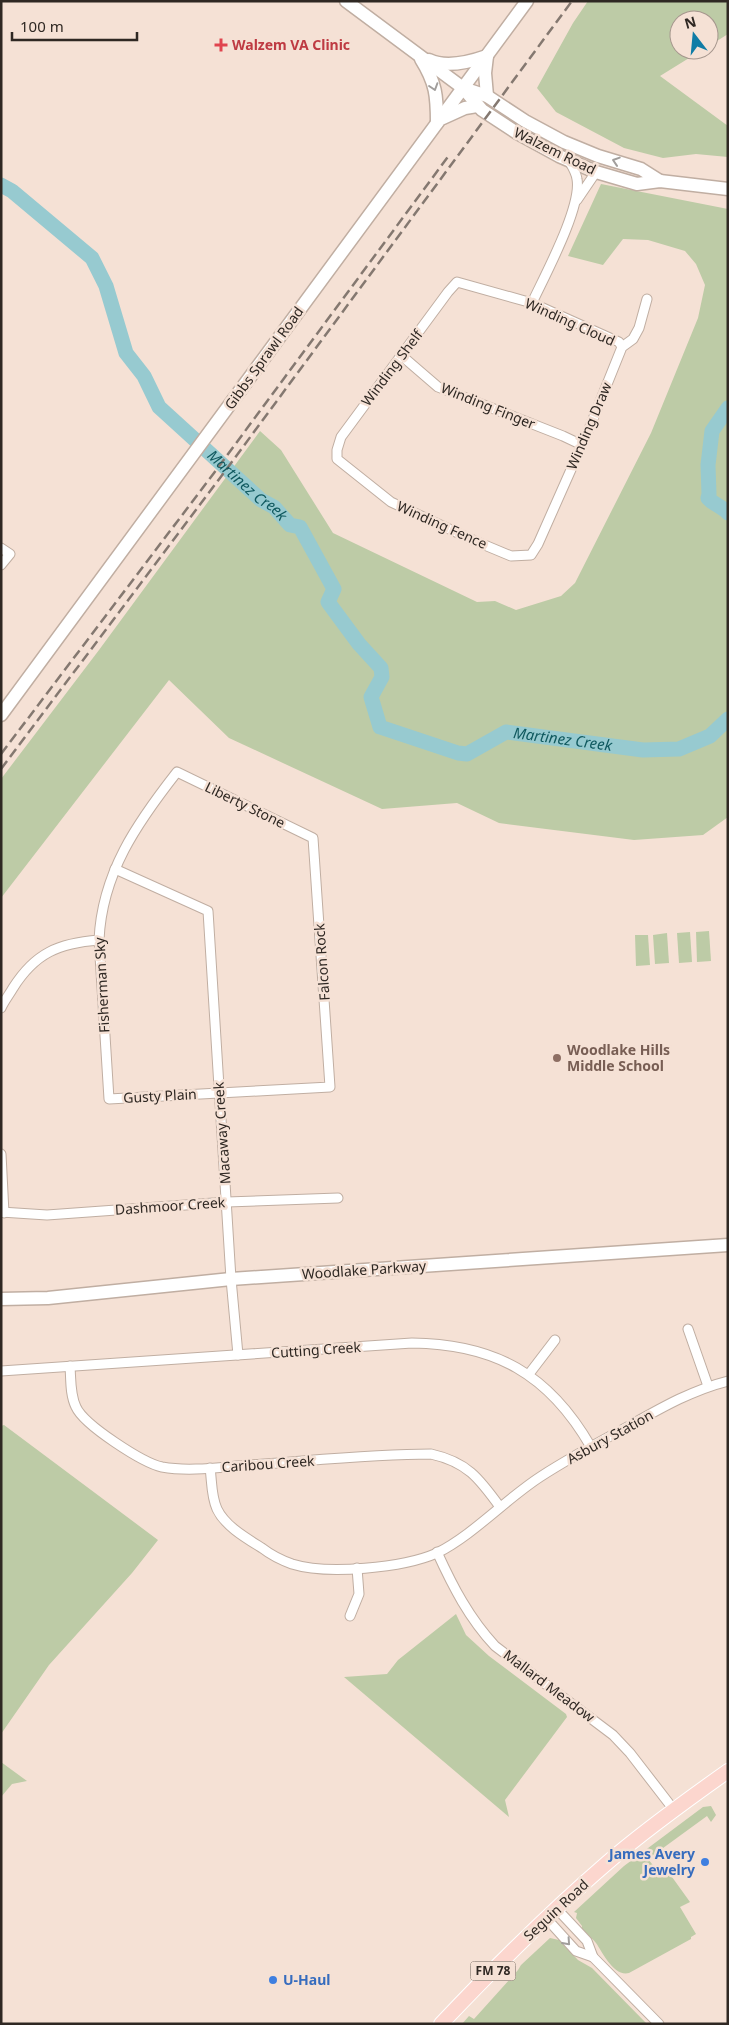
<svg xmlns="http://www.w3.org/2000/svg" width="729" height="2025" viewBox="0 0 729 2025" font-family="'Noto Sans',sans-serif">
<rect width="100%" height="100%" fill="#f5e1d5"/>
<g fill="#bdcba6">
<polygon points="588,1 728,1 728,34 709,46 709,20 679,20 679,50 702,50 660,76 728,126 728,157 696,154 663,158 624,148 556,112 537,88 573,23"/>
<polygon points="601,184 728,209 728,817 703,835 634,840 499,823 457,803 382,809 229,738 169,680 1,898 1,779 99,650 260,431 281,450 333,533 477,602 495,601 516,610 561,596 575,583 651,433 698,318 705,285 696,264 685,251 648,240 623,239 603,265 568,256"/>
<polygon points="709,931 711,961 697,962 696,932"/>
<polygon points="690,932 692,962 679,963 677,933"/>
<polygon points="667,933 669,963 655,964 653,935"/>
<polygon points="635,935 648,935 650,965 636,966"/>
<polygon points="4,1425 158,1540 132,1573 49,1665 1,1734 1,1426"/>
<polygon points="456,1614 466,1635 489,1656 566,1714 567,1717 505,1800 509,1817 344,1677 387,1674 398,1660"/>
<polygon points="1,1762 27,1781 12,1784 1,1797"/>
<path d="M711 1806 716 1815 711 1822 707 1816 648 1859 660 1874 670 1866 674 1872 672 1877 690 1902 680 1907 696 1934 691 1937V1939L629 1973C614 1977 603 1953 596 1943 592 1938 586 1933 582 1929V1926L576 1918 577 1913 574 1912 624 1866 703 1807Z"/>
<polygon points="550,1938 559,1940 578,1960 592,1968 647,2024 462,2024 469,2016 474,2019 518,1970 521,1965"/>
</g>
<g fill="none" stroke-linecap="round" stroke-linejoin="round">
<g stroke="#97cad0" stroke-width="15">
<path id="s1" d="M1 185 12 191 92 258 106 286 126 353 144 376 159 407 261 500 274 507 290 525 300 527 334 589 328 602 359 644 381 668 382 677 371 697 380 727 458 753 467 754 506 732 643 750 679 749 710 736 728 719"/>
<path d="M728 408 712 431 708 465 709 494 708 498C714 505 722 506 728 513"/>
</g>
<g stroke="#c0aea2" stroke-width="11">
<g id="street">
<polyline points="577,200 596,172"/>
<path d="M532 303C545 275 582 207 577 179 576 172 572 166 569 161"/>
<polyline points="622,347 619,342 532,303 457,282 448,292 341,437 337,450 337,459 391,502 475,541 511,556 531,555 538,544 589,429 622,347 633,339 639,328 647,299"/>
<polyline points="402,356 438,387 563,436 582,445"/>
<polyline points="1,548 10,554 1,565"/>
<path d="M177 772 313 838 330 1087 109 1099 99 940C102 873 137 823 177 772Z"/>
<polyline points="115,869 208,911 231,1279 238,1355"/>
<path d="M1 1008C4 1001 9 995 13 988 35 953 59 943 99 940"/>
<polyline points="1,1154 4,1213"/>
<polyline points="1,1212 47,1215 227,1202 338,1198"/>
<polyline points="688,1329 708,1386"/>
<path d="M70 1366C71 1380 70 1395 76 1407 84 1425 143 1463 162 1467 190 1472 221 1467 249 1465 309 1461 370 1454 431 1454 467 1462 479 1478 500 1507"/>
<path d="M1 1371 412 1343C495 1344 549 1374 591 1447"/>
<polyline points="529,1374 555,1340"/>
<path d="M210 1468C212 1481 211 1496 217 1509 225 1526 246 1538 262 1548 271 1555 281 1560 292 1564 327 1575 403 1568 437 1553 473 1535 506 1499 540 1477 569 1458 599 1442 629 1426 661 1408 692 1390 728 1381"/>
<path d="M437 1552C453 1587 469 1618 495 1646L613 1735 630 1753 674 1810"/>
<polyline points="350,1616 359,1594 357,1568"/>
<polyline points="557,1909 587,1941 593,1957 659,2024"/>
<polyline points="547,1919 576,1951 593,1957"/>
</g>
</g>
<g stroke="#c0aea2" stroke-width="15">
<g id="secondary">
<polyline points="346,1 463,88 482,110 517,133 559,156 596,172 637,184 660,181 728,189"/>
<path d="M421 59C436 83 437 96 437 123"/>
<path d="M429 60C446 68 470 62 487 56"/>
<polyline points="463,88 487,96 525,121 564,142 598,156 641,169 660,181"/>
<polyline points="487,96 485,73 487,56"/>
<polyline points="443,118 465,108 477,106"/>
<polyline points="1,715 527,1"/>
<polyline points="1,1299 48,1298 231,1279 728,1245"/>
</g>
</g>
<g stroke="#fff" stroke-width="16">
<path id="primary" d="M441 2024C494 1968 549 1913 607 1863 645 1830 687 1800 728 1771"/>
</g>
<use href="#street" stroke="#fff" stroke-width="9"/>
<use href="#secondary" stroke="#fff" stroke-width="12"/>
<use href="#primary" stroke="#fcd6ce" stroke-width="14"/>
<g stroke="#847870" stroke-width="2.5" stroke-dasharray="10 5" stroke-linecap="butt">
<polyline points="1,754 214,473 450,154"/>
<polyline points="1,769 220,478 572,1"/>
</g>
</g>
<defs><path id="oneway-chevron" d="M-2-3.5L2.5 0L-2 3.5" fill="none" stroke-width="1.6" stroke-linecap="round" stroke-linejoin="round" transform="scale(1.25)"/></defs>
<g stroke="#a19e9c">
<use href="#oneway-chevron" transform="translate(434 87) rotate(72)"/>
<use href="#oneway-chevron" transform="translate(616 161) rotate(-162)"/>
<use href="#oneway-chevron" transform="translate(567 1942) rotate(48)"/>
</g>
<path fill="#e0444e" stroke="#f5e1d5" stroke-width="2" d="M218.5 37.5h5v5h5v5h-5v5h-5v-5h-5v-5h5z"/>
<circle fill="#8d6e63" stroke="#f5e1d5" stroke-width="2" cx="557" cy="1058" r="5"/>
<g fill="#3f7fe0" stroke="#f5e1d5" stroke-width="2">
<circle cx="705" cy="1862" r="5"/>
<circle cx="273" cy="1980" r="5"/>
</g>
<g text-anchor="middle" stroke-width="5" stroke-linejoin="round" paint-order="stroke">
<rect fill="#f5e1d5" stroke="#6a6058" stroke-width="1" x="470.5" y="1961.5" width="45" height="19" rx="4"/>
<g font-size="12" font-weight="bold" fill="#2f2823">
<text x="493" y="1975">FM 78</text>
</g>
<g font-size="14" font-weight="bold" fill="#be3a42" stroke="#f5e1d5" text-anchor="start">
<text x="232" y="50">Walzem VA Clinic</text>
</g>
<g font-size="14" fill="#2f2823" stroke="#f5e1d5">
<text transform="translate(555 151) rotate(26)" y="5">Walzem Road</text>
<text transform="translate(570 322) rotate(24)" y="5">Winding Cloud</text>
<text transform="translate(264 358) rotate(-54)" y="5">Gibbs Sprawl Road</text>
<text transform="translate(392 368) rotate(-53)" y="5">Winding Shelf</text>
<text transform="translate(488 406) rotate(22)" y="5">Winding Finger</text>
<text transform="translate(589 426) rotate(-67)" y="5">Winding Draw</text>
<text transform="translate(442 525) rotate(24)" y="5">Winding Fence</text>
<text transform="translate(245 805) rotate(26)" y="5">Liberty Stone</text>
<text transform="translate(322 962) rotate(-94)" y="5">Falcon Rock</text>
<text transform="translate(102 985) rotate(-93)" y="5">Fisherman Sky</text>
<text transform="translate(160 1096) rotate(-3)" y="5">Gusty Plain</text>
<text transform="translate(222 1133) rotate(-94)" y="5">Macaway Creek</text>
<text transform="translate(170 1206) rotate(-4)" y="5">Dashmoor Creek</text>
<text transform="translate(364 1270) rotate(-4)" y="5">Woodlake Parkway</text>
<text transform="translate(316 1350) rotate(-4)" y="5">Cutting Creek</text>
<text transform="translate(610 1437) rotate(-29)" y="5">Asbury Station</text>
<text transform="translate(268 1464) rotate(-4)" y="5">Caribou Creek</text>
<text transform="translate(549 1686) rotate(37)" y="5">Mallard Meadow</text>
<text transform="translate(556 1910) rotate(-43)" y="5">Seguin Road</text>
</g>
<g font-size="14" font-weight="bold" fill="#785e54" stroke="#f5e1d5" text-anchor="start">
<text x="567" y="1055">Woodlake Hills<tspan x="567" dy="16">Middle School</tspan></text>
</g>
<g font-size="14" font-weight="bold" fill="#366cbe" stroke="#f5e1d5" text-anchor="end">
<text x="695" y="1859">James Avery<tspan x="695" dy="16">Jewelry</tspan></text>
<text x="283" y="1985" text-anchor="start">U-Haul</text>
</g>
<g font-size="15" font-style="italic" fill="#10595f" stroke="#f5e1d5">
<text dy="5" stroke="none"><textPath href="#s1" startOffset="400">Martinez Creek</textPath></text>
<text dy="5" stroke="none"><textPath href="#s1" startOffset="895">Martinez Creek</textPath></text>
</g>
</g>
<rect width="729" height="2025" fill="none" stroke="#2f2823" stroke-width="5"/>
<g transform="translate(694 35) rotate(344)"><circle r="24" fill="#f5e1d5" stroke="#a6978e"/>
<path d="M0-4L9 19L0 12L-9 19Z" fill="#107ca6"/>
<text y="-8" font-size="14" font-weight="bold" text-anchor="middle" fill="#2f2823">N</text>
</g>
<path d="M12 32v8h125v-8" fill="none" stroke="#2f2823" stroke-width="2.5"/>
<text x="20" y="32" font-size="15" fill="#2f2823" stroke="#f5e1d5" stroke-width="4" paint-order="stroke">100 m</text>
</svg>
